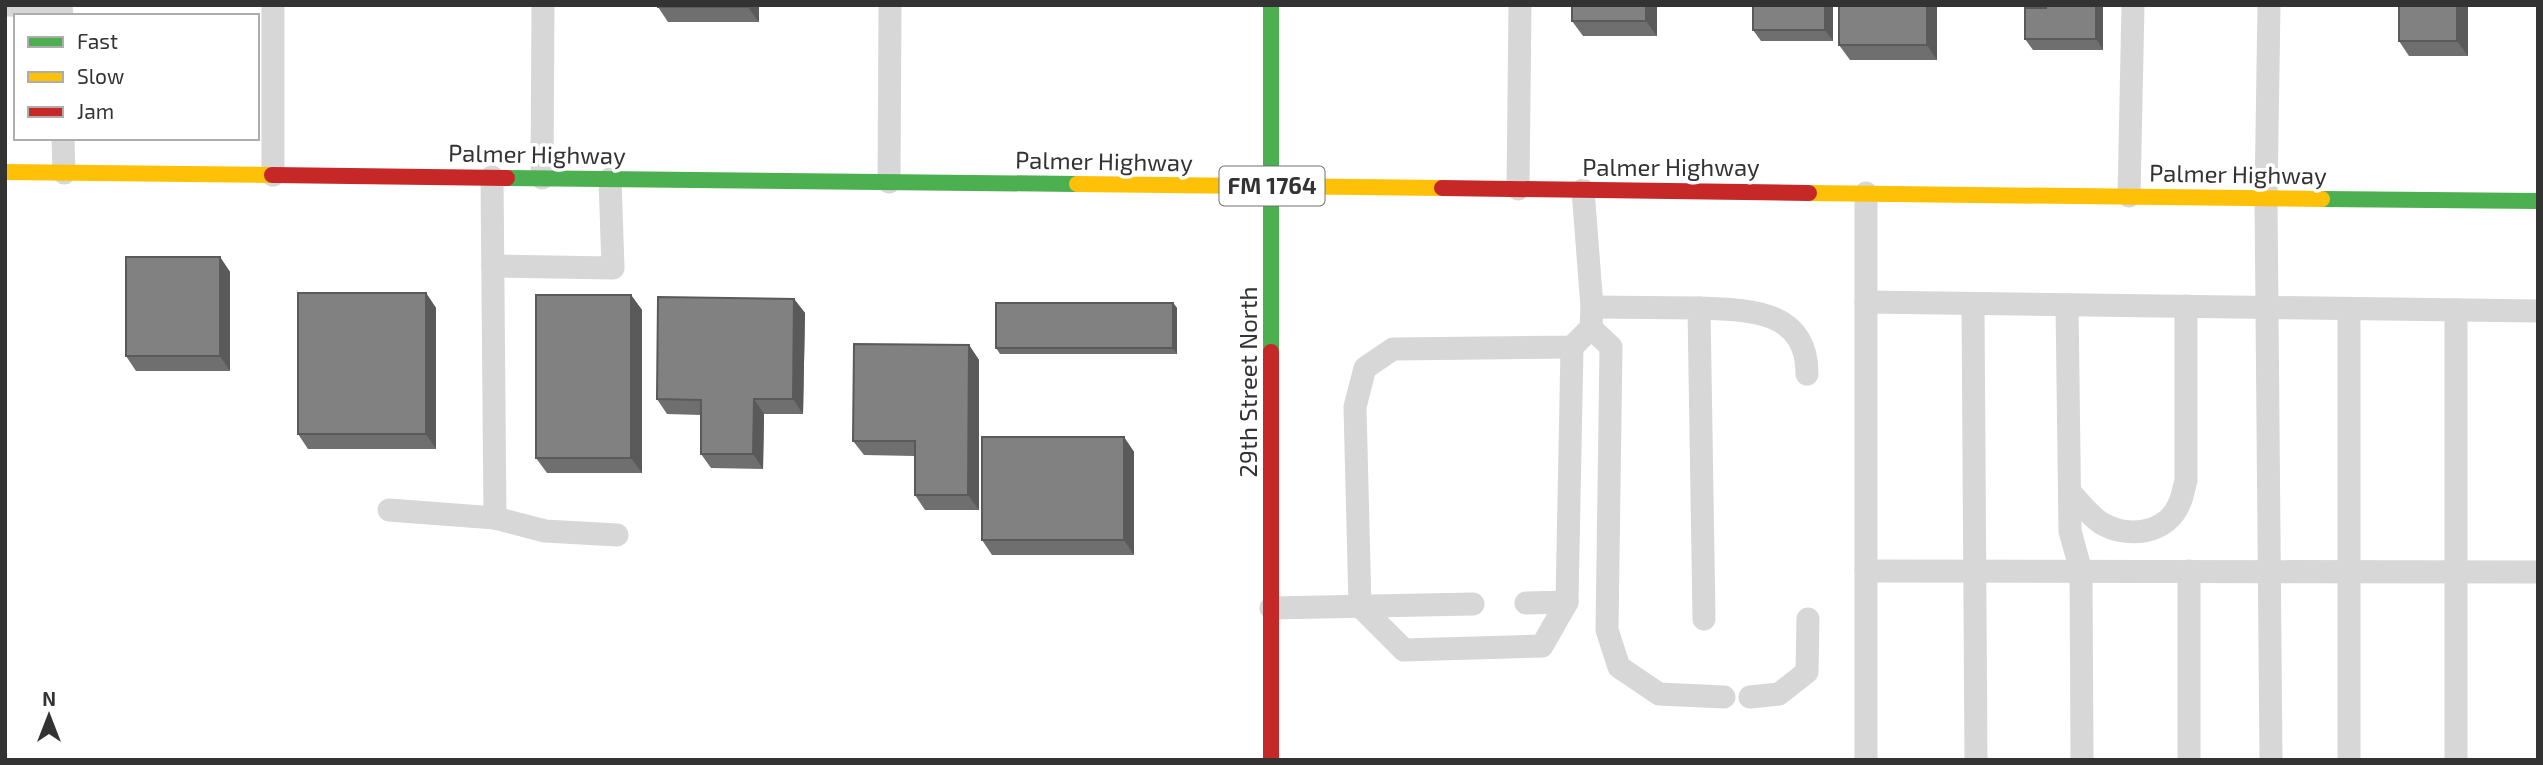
<svg xmlns="http://www.w3.org/2000/svg" width="2543" height="765" viewBox="0 0 2543 765" font-family="'Exo 2',sans-serif">
<rect width="100%" height="100%" fill="#fff"/>
<g fill="none" stroke-linecap="round" stroke-linejoin="round">
<g stroke="#d7d7d7" stroke-width="23">
<polyline points="5,5 61,6 62,16"/>
<polyline points="273,5 273,175"/>
<polyline points="2269,5 2266,198 2271,760"/>
<polyline points="63,138 64,173"/>
<polyline points="542,178 543,5"/>
<polyline points="889,182 890,5"/>
<polyline points="1518,189 1520,5"/>
<polyline points="1866,193 1866,760"/>
<polyline points="2129,196 2133,5"/>
<polyline points="493,266 613,268 610,179"/>
<polyline points="1866,302 2538,311"/>
<polyline points="1973,304 1976,760"/>
<polyline points="2067,305 2070,531 2081,571 2082,760"/>
<polyline points="1592,307 1699,308 1704,619"/>
<path d="M1699 308C1748 310 1807 309 1807 374"/>
<polyline points="2349,309 2349,760"/>
<polyline points="2456,310 2456,760"/>
<polyline points="1591,328 1611,347 1607,630 1619,667 1659,694 1724,697"/>
<path d="M2070 492C2079 502 2089 515 2101 523 2128 539 2168 534 2180 502 2183 495 2184 487 2186 480V306"/>
<polyline points="389,510 495,518 492,177"/>
<polyline points="495,518 545,531 617,535"/>
<polyline points="1866,571 2538,572"/>
<polyline points="2189,571 2189,760"/>
<polyline points="1567,602 1542,646 1404,650 1360,606 1355,407 1365,368 1393,349 1572,347 1591,328 1592,307 1583,190"/>
<polyline points="1526,603 1567,602 1572,347"/>
<polyline points="1271,608 1473,604"/>
<polyline points="1750,697 1779,694 1807,672 1808,619"/>
</g>
<g stroke="#4caf50" stroke-width="16">
<polyline points="1271,5 1271,352"/>
<polyline points="507,178 1077,184"/>
<polyline points="2322,199 2538,201"/>
</g>
<g stroke="#ffc107" stroke-width="16">
<polyline points="5,172 272,175"/>
<polyline points="1077,184 1442,188"/>
<polyline points="1809,193 2322,199"/>
</g>
<g stroke="#c62828" stroke-width="16">
<polyline points="272,175 507,178"/>
<polyline points="1442,188 1809,193"/>
<polyline points="1271,352 1271,760"/>
</g>
</g>
<g fill="#6f6f6f">
<polygon points="759,5 759,22 668,22 658,7"/>
<polygon points="1657,5 1657,36 1583,36 1572,21"/>
<polygon points="1833,5 1833,41 1761,41 1753,30"/>
<polygon points="1937,5 1937,60 1850,60 1839,45"/>
<polygon points="2103,5 2103,50 2033,50 2025,39 2046,8"/>
<polygon points="2468,5 2468,56 2409,56 2399,41"/>
<polygon points="220,257 230,272 230,371 136,371 126,356"/>
<polygon points="426,293 436,308 436,449 308,449 298,434"/>
<polygon points="631,295 642,310 642,473 547,473 536,458"/>
<polygon points="794,299 805,313 803,414 764,414 763,469 711,468 701,454 701,415 667,414 657,399"/>
<polygon points="1173,303 1177,308 1177,354 1000,354 996,348"/>
<polygon points="969,345 979,360 979,510 925,510 915,495 915,456 864,455 853,441"/>
<polygon points="1124,437 1134,452 1134,555 992,555 982,540"/>
</g>
<g fill="#5a5a5a">
<polygon points="748,5 759,5 759,22 748,7"/>
<polygon points="1646,5 1657,5 1657,36 1646,21"/>
<polygon points="1825,5 1833,5 1833,41 1825,30"/>
<polygon points="1927,5 1937,5 1937,60 1927,45"/>
<polygon points="2096,5 2103,5 2103,50 2096,39"/>
<polygon points="2457,5 2468,5 2468,56 2457,41"/>
<polygon points="220,257 230,272 230,371 220,356"/>
<polygon points="426,293 436,308 436,449 426,434"/>
<polygon points="631,295 642,310 642,473 631,458"/>
<polygon points="794,299 805,313 803,414 793,399"/>
<polygon points="1173,303 1177,308 1177,354 1173,348"/>
<polygon points="969,345 979,360 979,510 968,495"/>
<polygon points="754,399 764,414 763,469 753,454"/>
<polygon points="1124,437 1134,452 1134,555 1124,540"/>
</g>
<g fill="#818181" stroke="#5a5a5a" stroke-width="2">
<rect x="658" y="5" width="90" height="2"/>
<rect x="1572" y="5" width="74" height="16"/>
<rect x="1753" y="5" width="72" height="25"/>
<rect x="1839" y="5" width="88" height="40"/>
<polygon points="2046,5 2096,5 2096,39 2025,39 2025,8 2046,8"/>
<rect x="2399" y="5" width="58" height="36"/>
<rect x="126" y="257" width="94" height="99"/>
<rect x="298" y="293" width="128" height="141"/>
<rect x="536" y="295" width="95" height="163"/>
<polygon points="658,297 794,299 793,399 754,399 753,454 701,454 701,400 657,399"/>
<rect x="996" y="303" width="177" height="45"/>
<polygon points="854,344 969,345 968,495 915,495 915,441 853,441"/>
<rect x="982" y="437" width="142" height="103"/>
</g>
<g text-anchor="middle" stroke-width="7" stroke-linejoin="round" paint-order="stroke">
<rect fill="#fff" stroke="#707070" stroke-width="2" x="1219.5" y="166.5" width="105" height="39" rx="5"/>
<g font-size="23" font-weight="bold" fill="#333">
<text x="1272" y="194">FM 1764</text>
</g>
<g font-size="24" fill="#333" stroke="#fff">
<text transform="translate(537 155) rotate(1)" y="8">Palmer Highway</text>
<text transform="translate(1104 162) rotate(1)" y="8">Palmer Highway</text>
<text x="1671" y="176">Palmer Highway</text>
<text transform="translate(2238 175) rotate(1)" y="8">Palmer Highway</text>
<text transform="translate(1249 382) rotate(-90)" y="8">29th Street North</text>
</g>
</g>
<rect width="2543" height="765" fill="none" stroke="#333333" stroke-width="14"/>
<rect x="14" y="14" width="245" height="126" fill="#ffffff" stroke="#adadad" stroke-width="2"/>
<rect x="28" y="37" width="35" height="10" fill="#4caf50" stroke="#adadad" stroke-width="2"/>
<text x="77" y="49" font-size="21" fill="#333333">Fast</text>
<rect x="28" y="72" width="35" height="10" fill="#ffc107" stroke="#adadad" stroke-width="2"/>
<text x="77" y="84" font-size="21" fill="#333333">Slow</text>
<rect x="28" y="107" width="35" height="10" fill="#c62828" stroke="#adadad" stroke-width="2"/>
<text x="77" y="119" font-size="21" fill="#333333">Jam</text>
<g transform="translate(49 716)" stroke="#ffffff" stroke-width="5" paint-order="stroke">
<path d="M0-5L12 26L0 18L-12 26Z" fill="#333333"/>
<text y="-10" font-size="19" font-weight="bold" text-anchor="middle" fill="#333333">N</text>
</g>
</svg>
